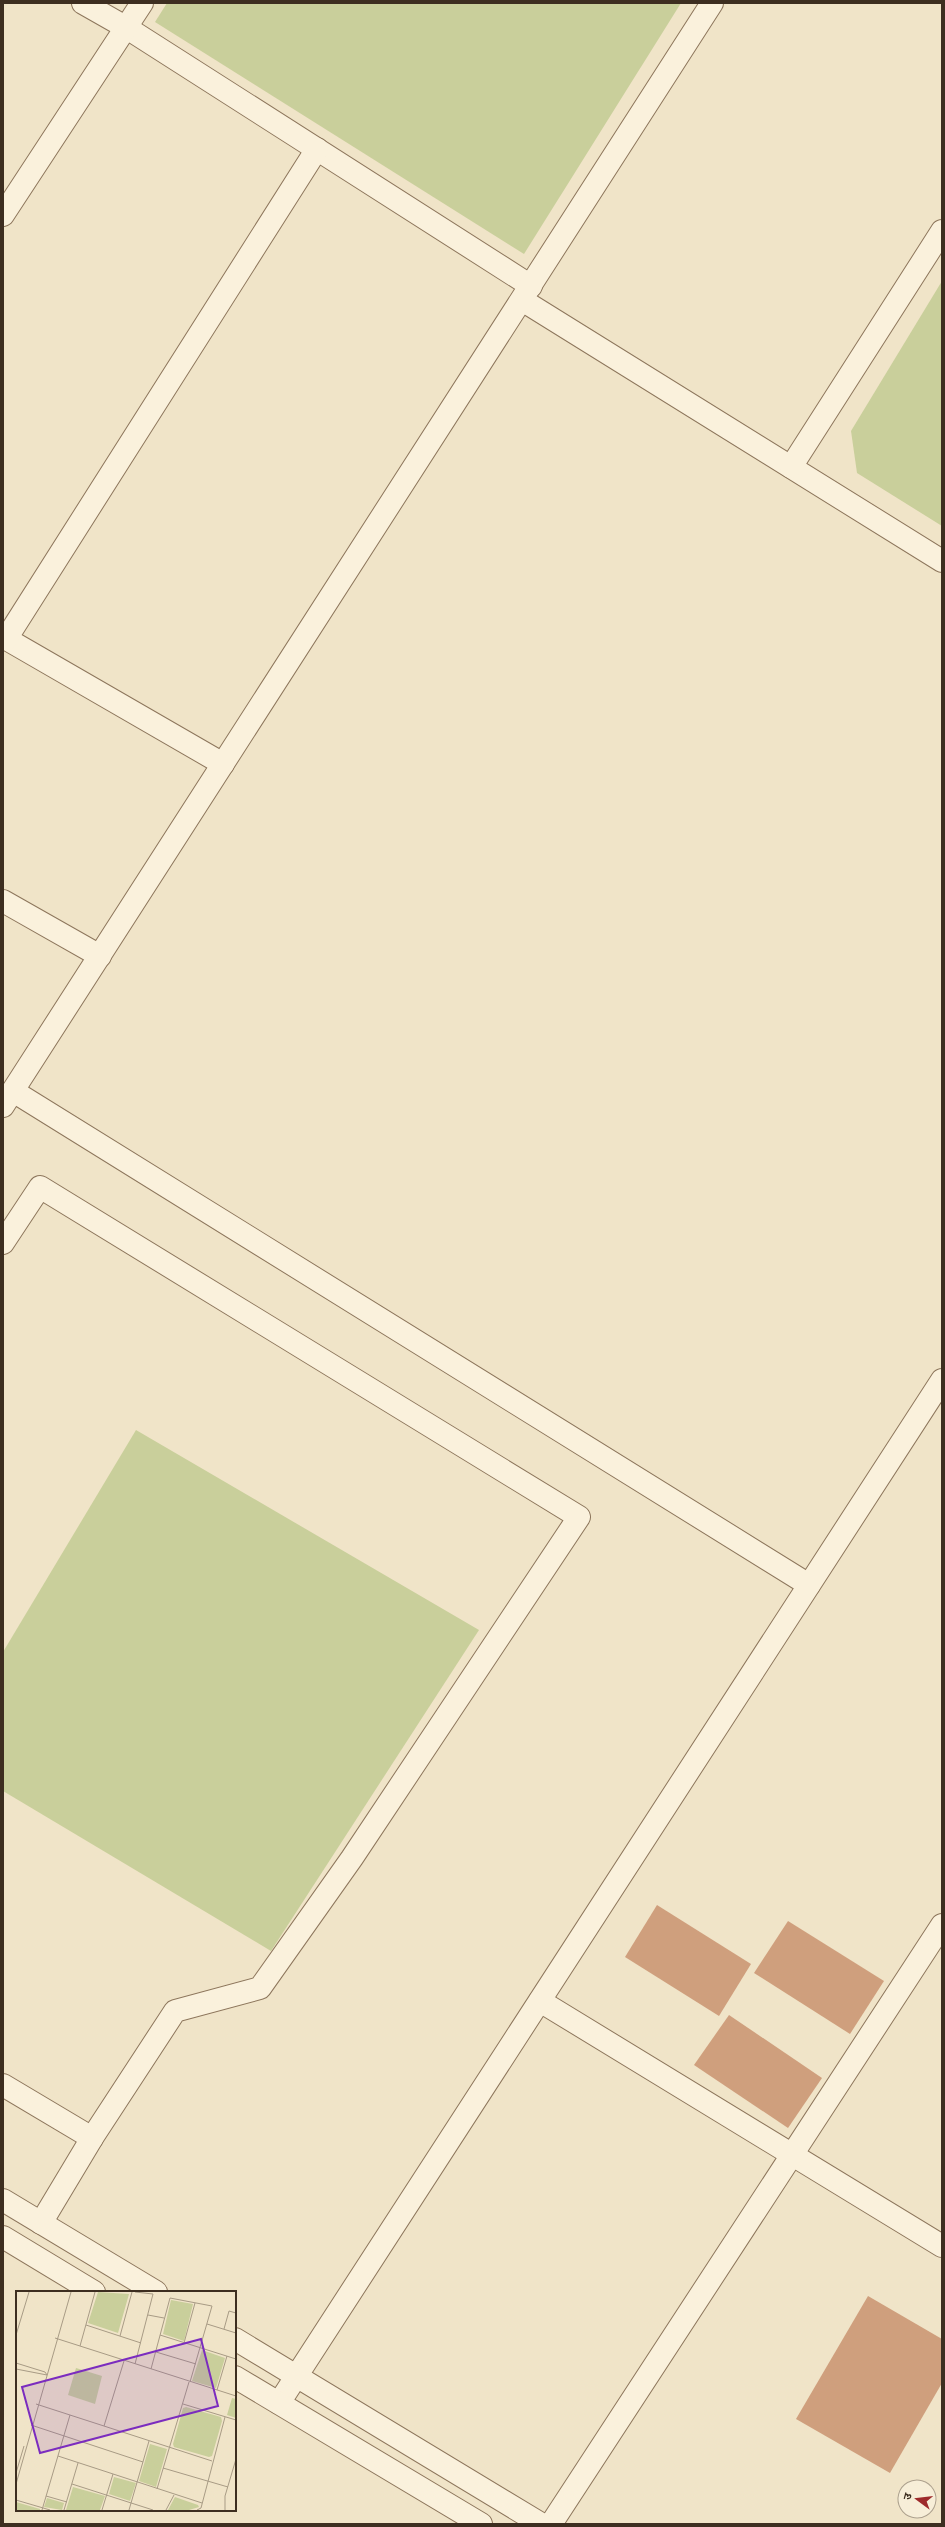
<svg xmlns="http://www.w3.org/2000/svg" width="945" height="2527" viewBox="0 0 945 2527" font-family="Lora,'Noto Sans Devanagari',serif">
<rect width="100%" height="100%" fill="#f0e4c8"/>
<g fill="#c9cf9b">
<polygon points="167,3 681,3 524,254 155,22"/>
<polygon points="942,281 942,526 857,473 851,431"/>
<polygon points="136,1430 479,1630 271,1951 3,1791 3,1652"/>
</g>
<g fill="#cf9f7d">
<polygon points="657,1905 751,1964 719,2016 625,1957"/>
<polygon points="788,1921 884,1981 850,2034 754,1973"/>
<polygon points="729,2015 822,2078 788,2128 694,2065"/>
<polygon points="868,2296 942,2339 942,2383 890,2473 796,2419"/>
</g>
<g fill="none" stroke-linecap="round" stroke-linejoin="round">
<g stroke="#8d765c" stroke-width="24">
<g id="service">
<polyline points="3,1243 40,1187 579,1517 352,1858 260,1988 175,2011 92,2138 41,2223"/>
<polyline points="3,2085 92,2138"/>
</g>
</g>
<g stroke="#8d765c" stroke-width="24">
<g id="minor">
<polyline points="83,3 127,28 531,286"/>
<polyline points="3,215 142,3"/>
<polyline points="522,300 942,561"/>
<polyline points="791,467 942,231"/>
<polyline points="3,637 223,764"/>
<polyline points="6,639 317,149"/>
<polyline points="3,901 100,956"/>
<polyline points="13,1091 809,1585"/>
<polyline points="3,1106 712,3"/>
<polyline points="540,2001 942,2246"/>
<polyline points="279,2403 942,1380"/>
<polyline points="551,2524 942,1925"/>
</g>
</g>
<g stroke="#8d765c" stroke-width="24">
<g id="tertiary">
<polyline points="3,2200 156,2292"/>
<polyline points="3,2237 94,2292"/>
<polyline points="235,2339 541,2524"/>
<polyline points="235,2377 481,2524"/>
</g>
</g>
<use href="#service" stroke="#faf1dc" stroke-width="22"/>
<use href="#minor" stroke="#faf1dc" stroke-width="22"/>
<use href="#tertiary" stroke="#faf1dc" stroke-width="22"/>
</g>
<g transform="translate(16 2291)">
<rect width="220" height="220" fill="#f0e4c8"/>
<path d="M82 1 113 3 102 42 72 32ZM155 9 177 13 168 50 147 43ZM186 59 209 67 200 97 176 90ZM60 77 86 85 79 113 52 104ZM216 107 220 108V127L211 124ZM170 116 205 126 206 130 196 165 193 166 158 156 157 153 167 117ZM134 153 151 158 140 196 123 190ZM98 186 120 192 114 210 93 203ZM57 196 89 205 84 219H50ZM159 206 182 214 183 216 173 219H152ZM31 207 48 212 46 219 28 216ZM0 211 24 218V219H0Z" fill="#c9cf9b"/>
<path fill="none" stroke="#a89b85" stroke-width="1" d="M132 24 148 27M191 33 220 42M70 34 125 52M208 38 213 20 220 22M0 44 13 1M144 44 220 68M104 45 116 1M39 47 220 105M168 52 179 12M64 55 79 1M140 61 180 73M0 72 29 81 31 84M119 73 137 3 119 1M0 78 31 84M135 78 154 7 196 15 174 91M201 99 211 65M20 113 196 170M167 113 220 129M15 134 127 171M88 135 108 70M42 165 186 212M147 177 212 196M0 182 8 155M0 193 55 1M56 193 137 219M141 198 173 91M30 205 51 211M0 209 34 219M26 219 54 124M48 219 62 172M86 219 97 183M113 219 133 150M150 219 158 204M181 219 185 217 209 126M209 219V205L220 168"/>
<path fill="#7b2cbf" fill-opacity="0.15" stroke="#7b2cbf" stroke-width="2" d="M185 48 202 115 24 162 6 96Z"/>
<rect width="220" height="220" fill="none" stroke="#3d2e20" stroke-width="2"/>
</g>
<rect width="945" height="2527" fill="none" stroke="#3d2e20" stroke-width="8"/>
<g transform="translate(917 2499) rotate(285)"><circle r="19" fill="#f7eed8" stroke="#ada18e"/>
<path d="M0-3L7 15L0 10L-7 15Z" fill="#9e2a2b"/>
<text y="-6" font-size="11" font-weight="bold" text-anchor="middle" fill="#3d2e20">उ</text>
</g>
</svg>
